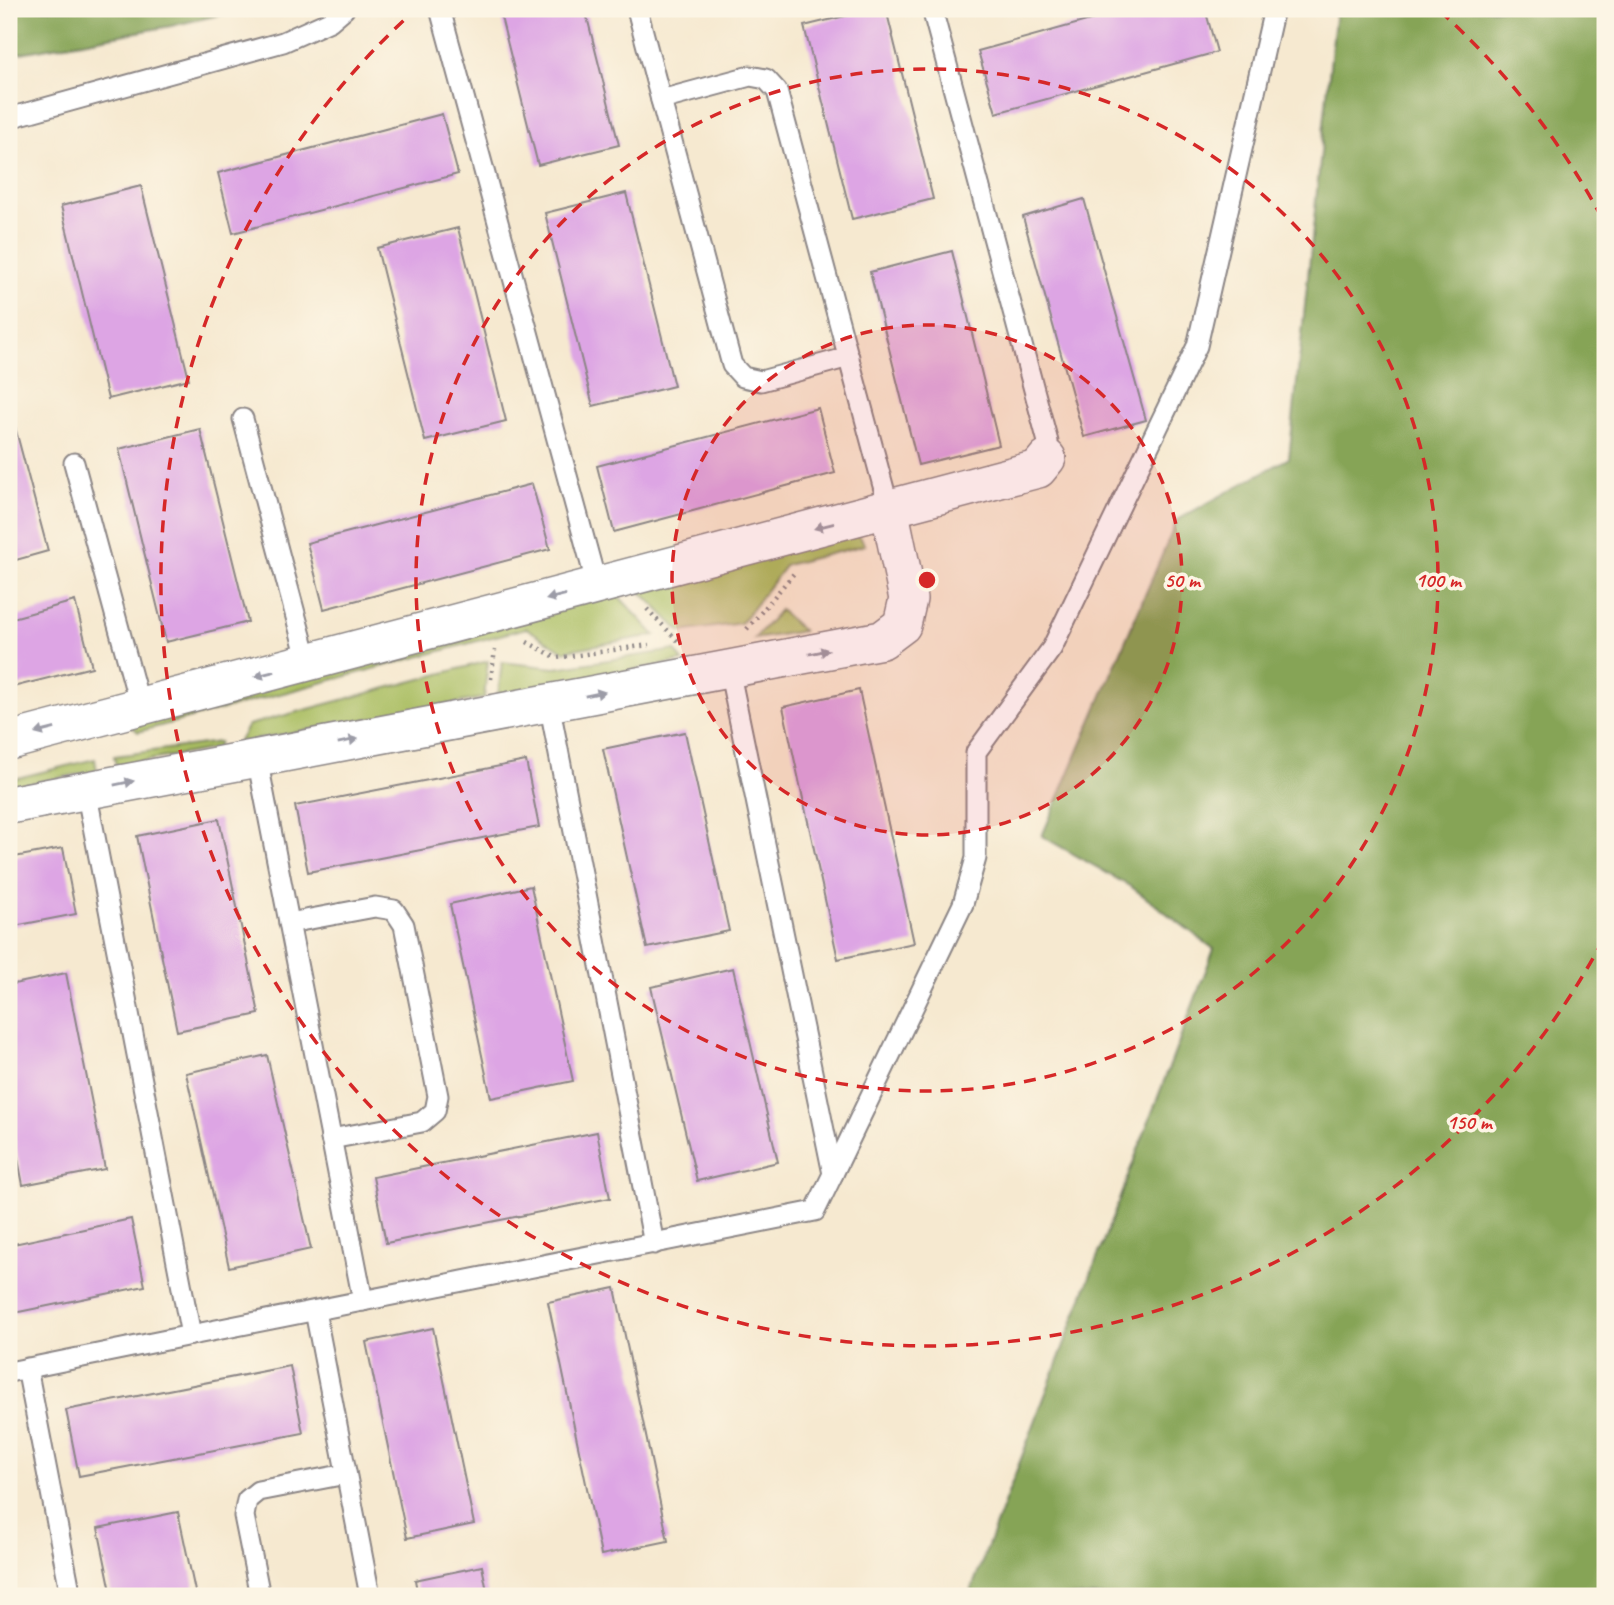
<svg xmlns="http://www.w3.org/2000/svg" width="1614" height="1605" viewBox="0 0 1614 1605" font-family="Caveat,sans-serif">
<rect width="100%" height="100%" fill="#fcf5e5"/>
<filter id="ink" filterUnits="userSpaceOnUse"><feTurbulence type="fractalNoise" baseFrequency=".0143" numOctaves="2"/><feDisplacementMap in="SourceGraphic" scale="14" xChannelSelector="R" yChannelSelector="G"/><feConvolveMatrix kernelMatrix="1 2 1 2 8 2 1 2 1" color-interpolation-filters="sRGB"/></filter>
<filter id="wash" filterUnits="userSpaceOnUse"><feTurbulence type="fractalNoise" baseFrequency=".00686" numOctaves="4" result="noise"/><feDisplacementMap in="SourceGraphic" scale="28" xChannelSelector="R" yChannelSelector="G"/><feGaussianBlur stdDeviation="1.57" result="paint"/><feColorMatrix in="noise" values="0 0 0 0 0 0 0 0 0 0 0 0 0 0 0 0 0 1.4 0 .05"/><feComposite in="paint" operator="in"/></filter>
<g filter="url(#wash)">
<rect width="100%" height="100%" fill="#f6e9d0"/>
<g fill="#a9bd61" stroke="#66704e" stroke-width="2">
<polygon points="848,530 860,537 865,545 786,565 741,623 681,632 630,581"/>
<polygon points="610,587 655,635 563,651 526,628 138,732 122,717"/>
<polygon points="780,610 803,631 754,639"/>
<polygon points="675,650 683,661 498,695 502,662 555,668"/>
<polygon points="488,661 484,698 238,743 248,725"/>
<polygon points="219,742 217,748 116,766 114,756"/>
<polygon points="95,759 97,771 9,787 9,780"/>
</g>
<g fill="#86a457" stroke="#546349" stroke-width="2">
<polygon points="9,9 245,9 171,26 9,55"/>
<polygon points="1336,9 1605,9 1605,1596 969,1596 1214,949 1133,888 1042,836 1177,520 1289,458"/>
</g>
<g id="blocks">
<g fill="#dda5e4">
<polygon points="499,9 585,9 619,145 538,165"/>
<polygon points="874,9 886,9 933,199 852,219 804,26"/>
<polygon points="1130,9 1205,9 1217,52 996,113 978,51"/>
<polygon points="442,114 458,174 233,233 218,173"/>
<polygon points="141,186 189,379 108,399 61,206"/>
<polygon points="626,193 674,386 593,406 545,213"/>
<polygon points="1084,199 1146,420 1084,437 1023,217"/>
<polygon points="458,228 506,421 425,441 377,248"/>
<polygon points="952,251 999,445 918,465 870,272"/>
<polygon points="10,408 48,551 9,562 9,409"/>
<polygon points="818,408 835,473 614,532 597,466"/>
<polygon points="200,429 248,622 166,642 119,449"/>
<polygon points="532,484 550,549 324,609 307,543"/>
<polygon points="75,601 92,667 9,688 9,619"/>
<polygon points="859,690 914,943 838,959 783,707"/>
<polygon points="685,732 729,931 647,948 603,749"/>
<polygon points="526,761 539,827 308,872 295,806"/>
<polygon points="219,819 259,1014 177,1031 137,836"/>
<polygon points="63,848 76,914 9,927 9,858"/>
<polygon points="531,886 573,1081 491,1098 450,904"/>
<polygon points="733,968 778,1162 697,1181 651,987"/>
<polygon points="66,973 105,1169 23,1185 9,1112 9,985"/>
<polygon points="267,1055 311,1249 229,1267 186,1073"/>
<polygon points="597,1132 610,1198 386,1243 373,1177"/>
<polygon points="131,1219 145,1286 9,1314 9,1245"/>
<polygon points="615,1288 668,1541 601,1555 548,1302"/>
<polygon points="433,1328 474,1524 407,1538 366,1342"/>
<polygon points="290,1366 303,1433 79,1476 66,1410"/>
<polygon points="178,1512 196,1596 112,1596 98,1528"/>
<polygon points="482,1566 488,1596 418,1596 415,1580"/>
</g>
</g>
</g>
<g filter="url(#ink)">
<use href="#blocks" fill-opacity="0" stroke="#8c8686" stroke-width="2"/>
<g fill="none" stroke-linecap="round" stroke-linejoin="round">
<g stroke="#8c8686" stroke-width="23">
<g id="service">
<polyline points="440,9 597,586"/>
<polyline points="637,9 661,100 750,76 766,79 777,91 889,508"/>
<polyline points="932,9 1048,442 1047,458"/>
<polyline points="661,100 732,365 743,377 761,381 849,357"/>
<polyline points="9,118 283,42 330,21 344,9"/>
<polyline points="243,419 308,662"/>
<polyline points="74,463 140,706"/>
<polyline points="549,703 654,1244"/>
<polyline points="257,758 363,1301"/>
<polyline points="289,923 375,907 394,910 404,925 438,1096 435,1111 422,1122 331,1139"/>
<polyline points="833,1174 963,904 976,858 976,752 1052,648 1197,346 1274,9"/>
<polyline points="315,1311 370,1596"/>
<polyline points="191,1335 815,1211 833,1174 729,669"/>
<polyline points="27,1368 71,1596"/>
<polyline points="9,1372 191,1335 86,790"/>
<polyline points="260,1596 244,1516 247,1500 258,1491 346,1474"/>
</g>
</g>
<g stroke="#8c8686" stroke-width="40">
<g id="minor">
<polyline points="9,741 1038,469 1047,458"/>
<polyline points="9,805 882,640 902,625 908,599 889,508"/>
</g>
</g>
<g stroke="#8c8686" stroke-width="4.5" stroke-dasharray="2 5" stroke-linecap="butt">
<polyline points="647,609 680,643"/>
<polyline points="747,629 795,572"/>
<polyline points="527,642 557,658 649,645"/>
<polyline points="491,679 495,650"/>
</g>
<use href="#service" stroke="#fff" stroke-width="19"/>
<use href="#minor" stroke="#fff" stroke-width="37"/>
</g>
<defs><path id="oneway-solid" d="M-6-.8H1V-3.2L6.5 0L1 3.2V.8H-6Z" transform="scale(1.75)"/></defs>
<g fill="#9c9ca7">
<use href="#oneway-solid" transform="translate(824 526) rotate(165)"/>
<use href="#oneway-solid" transform="translate(556 597) rotate(165)"/>
<use href="#oneway-solid" transform="translate(819 652) rotate(-11)"/>
<use href="#oneway-solid" transform="translate(265 674) rotate(165)"/>
<use href="#oneway-solid" transform="translate(595 694) rotate(-11)"/>
<use href="#oneway-solid" transform="translate(45 731) rotate(165)"/>
<use href="#oneway-solid" transform="translate(348 741) rotate(-11)"/>
<use href="#oneway-solid" transform="translate(124 783) rotate(-11)"/>
</g>
</g>
<circle cx="927" cy="580" r="255" fill="#d62828" fill-opacity=".12"/>
<g fill="none" stroke="#d62828" stroke-width="3.5" stroke-dasharray="12 9">
<circle cx="927" cy="580" r="255"/>
<circle cx="927" cy="580" r="511"/>
<path d="M1603 940A766 766 0 1 1 414 11M1440 11A766 766 0 0 1 1603 220"/>
</g>
<circle cx="927" cy="580" r="10" fill="#d62828" stroke="#fcf5e5" stroke-width="3.5"/>
<g font-size="21" text-anchor="middle" font-weight="bold" fill="#d62828" stroke="#fcf5e5" stroke-width="7" stroke-linejoin="round" paint-order="stroke">
<text x="1182" y="587">50 m</text>
<text x="1438" y="587">100 m</text>
<text x="1469" y="1129">150 m</text>
</g>
<rect width="1614" height="1605" fill="none" stroke="#fcf5e5" stroke-width="35"/>
</svg>
